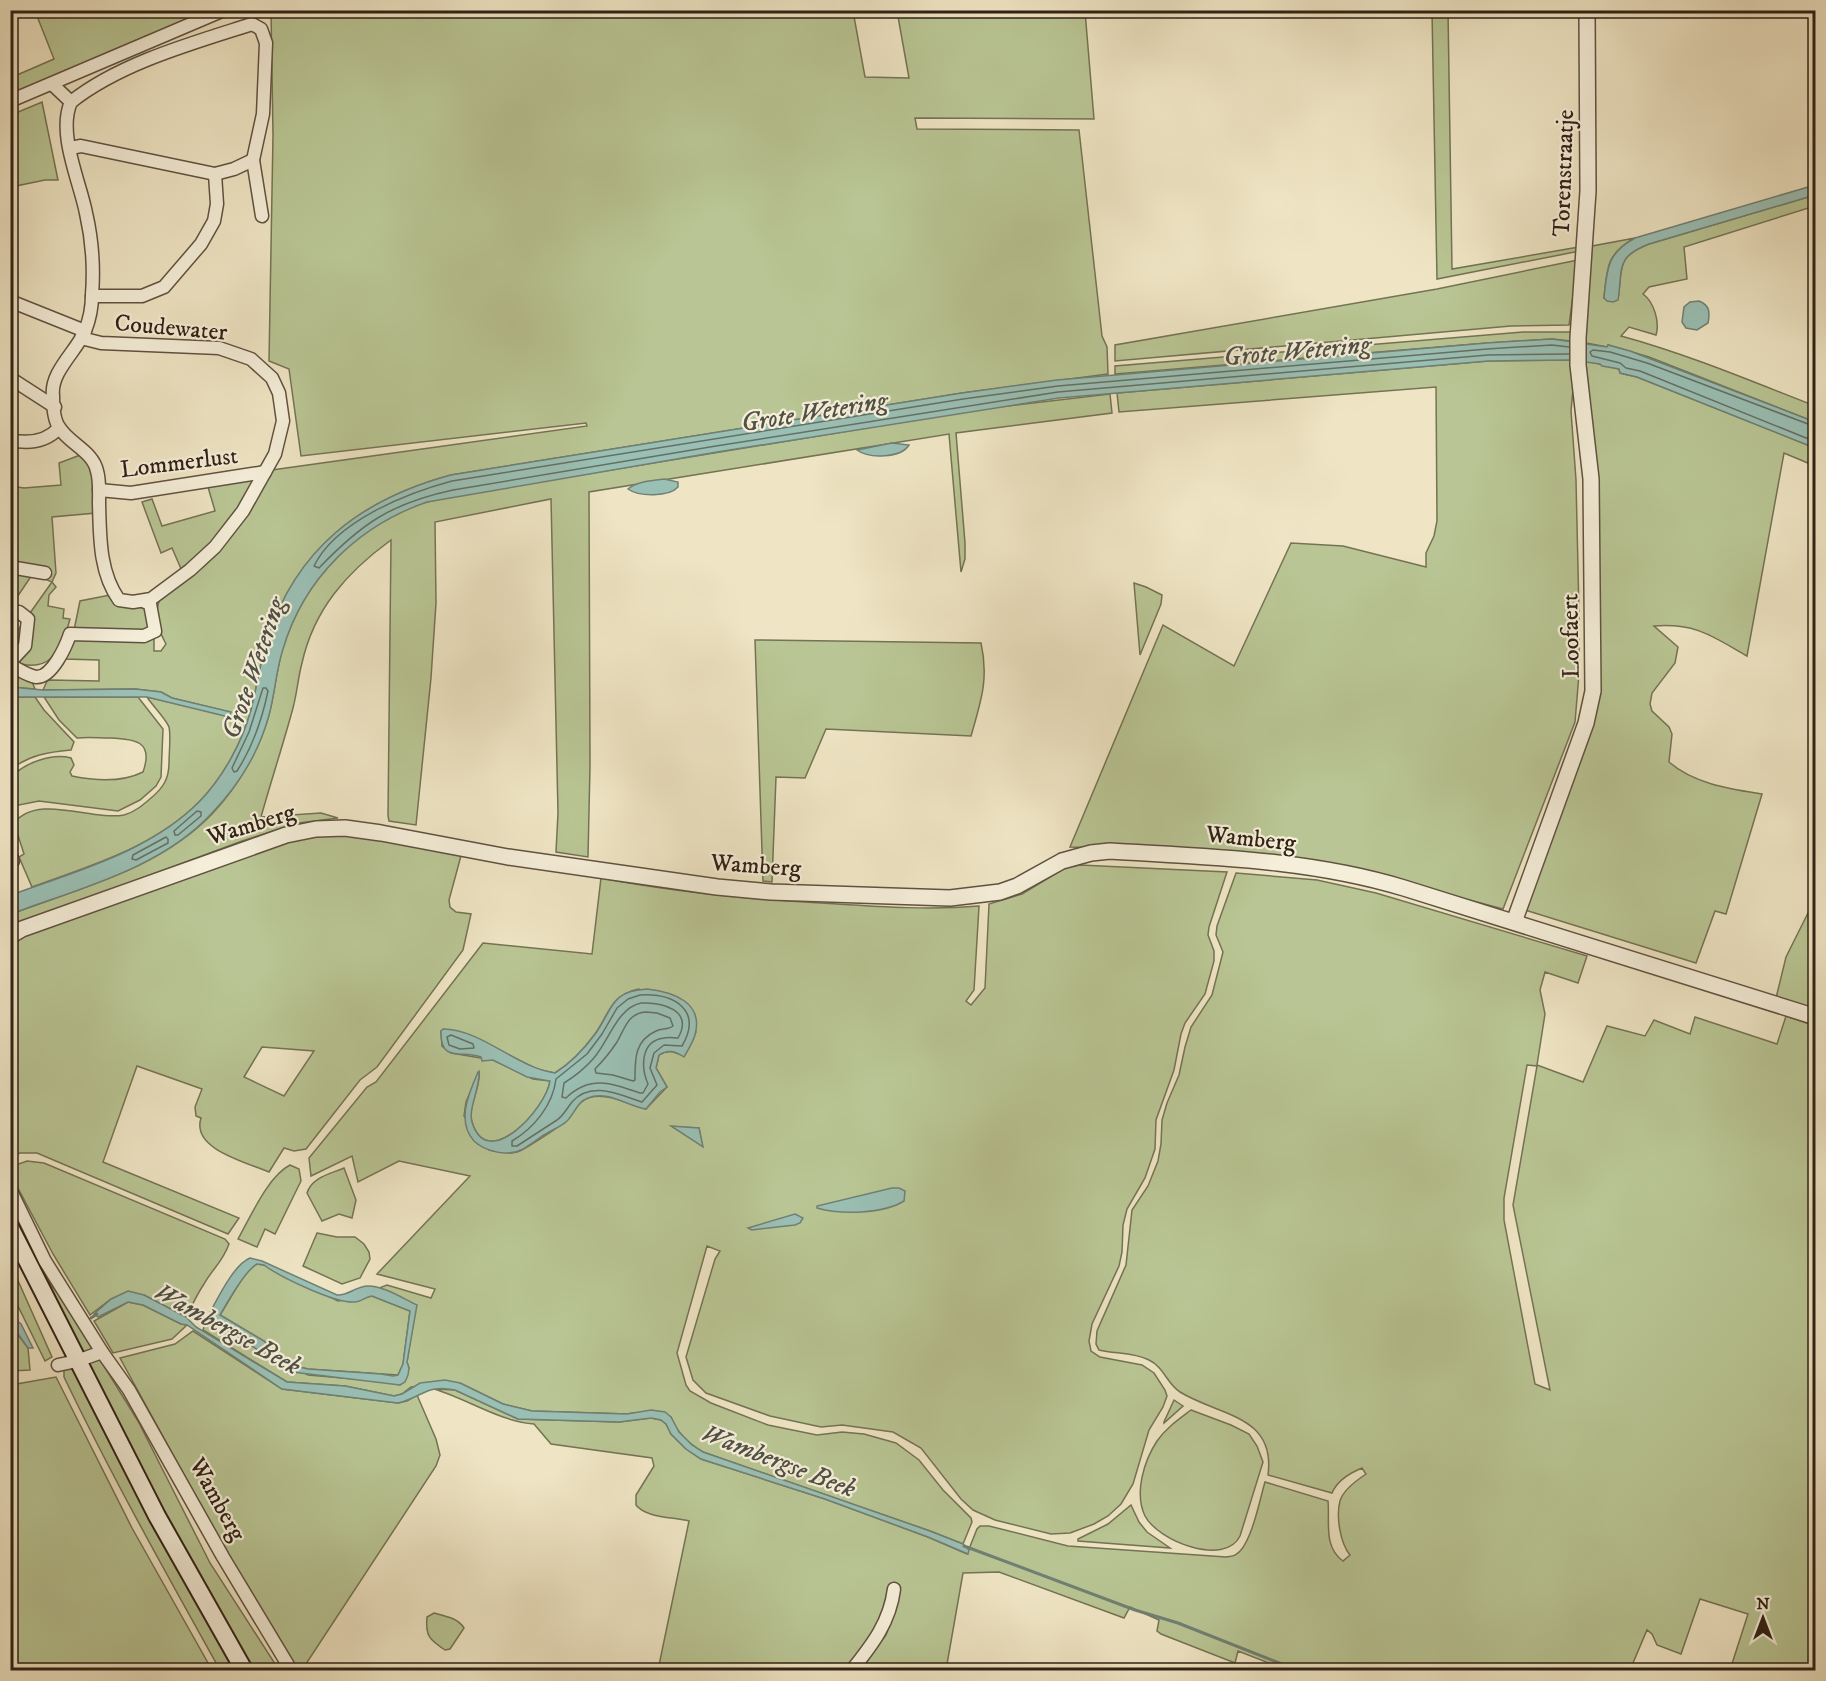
<svg xmlns="http://www.w3.org/2000/svg" width="1826" height="1681" viewBox="0 0 1826 1681" font-family="'IM FELL DW Pica',serif">
<rect width="100%" height="100%" fill="#efe5c4"/>
<filter id="stains"><feTurbulence type="fractalNoise" baseFrequency=".00333" numOctaves="4"/><feColorMatrix values="0 0 0 0 .2 0 0 0 0 .09 0 0 0 0 .02 0 0 0 .5 -.17"/></filter>
<radialGradient id="worn" r=".72"><stop offset=".6" stop-color="#630" stop-opacity="0"/><stop offset="1" stop-color="#630" stop-opacity=".3"/></radialGradient>
<g fill="#b9c594" stroke="#747354" stroke-width="1.5" fill-rule="evenodd">
<polygon points="35,11 216,11 11,98 10,78 54,59"/>
<path d="M271 11H853L865 77 909 78 897 11H1085L1094 119 915 118 917 129 1079 130 1102 336 1107 347 1108 374 962 393 451 475C362 499 296 548 267 640 260 663 257 687 251 710 242 743 223 777 200 801 155 847 92 865 32 887L19 857 24 854 14 823C38 793 91 821 124 815 135 812 143 805 151 798 163 788 169 779 169 763 169 754 171 735 169 727 166 719 152 705 147 697L229 716 230 712 172 698 161 692 135 689 43 690 47 681 50 680 99 681V660L64 659 73 635 80 601 110 595 147 605 154 638V651H161L166 644C158 629 154 618 159 601L192 572 272 470 587 426 586 423 301 456 289 369 269 361 273 135Z"/>
<polygon points="1432,11 1448,11 1452,269 1573,248 1580,247 1580,251 1437,279"/>
<polygon points="42,102 58,180 45,180 11,187 11,115"/>
<path d="M1815 195V206L1684 247 1687 279 1649 287 1643 294C1654 302 1660 322 1656 335L1629 327 1621 336C1687 354 1751 381 1815 406V422L1649 357 1608 345 1607 347 1581 342 1587 247 1635 238C1606 254 1607 268 1604 298L1618 299C1623 268 1615 257 1649 244Z"/>
<polygon points="1578,260 1569,325 1511,326 1115,361 1115,345 1437,289"/>
<polygon points="1523,332 1571,332 1571,341 1552,339 1487,343 1115,374 1115,366"/>
<polygon points="1572,360 1574,379 1571,411 1576,480 1579,613 1579,674 1575,722 1503,909 1354,869 1162,850 1070,847 1163,625 1234,666 1291,543 1343,546 1426,567 1426,553 1434,536 1437,521 1436,387 1119,412 1117,393 1488,361"/>
<path d="M1584 360 1619 369 1620 373 1637 377 1815 448V466L1784 453 1747 656C1712 636 1696 623 1654 626L1678 647 1675 663 1652 693 1650 704 1652 711 1669 727 1672 734 1669 762C1694 784 1731 789 1762 794L1726 914 1715 911 1696 963 1525 910 1598 706 1595 516Z"/>
<path d="M1110 394 1112 413 956 433 965 543V559L961 572 949 434 589 492 590 766 588 857 556 852 558 813 551 499 435 522 436 603 431 678 416 825 389 821 388 816 391 540C347 572 314 609 302 663 298 678 297 693 293 708 283 745 271 781 261 817L321 813 338 818 299 823 242 841 35 918 11 929V914C80 888 160 869 213 813 238 786 259 751 269 715 275 693 276 670 283 648 301 589 347 533 406 509 421 503 438 499 454 496L981 409Z"/>
<path d="M83 454 91 466 96 513 52 517 56 573 52 582 56 587 49 595 48 606 64 609 63 618 70 619C61 653 49 675 11 661L10 636 13 637 52 582 45 579 46 569 11 564V486L24 488 61 485 59 463Z"/>
<polygon points="257,477 223,532 182,571 172,548 161,553 142,502 152,499 162,526 215,511 208,487"/>
<polygon points="11,572 32,575 11,606"/>
<polygon points="1134,583 1146,587 1162,595 1161,604 1140,655"/>
<path d="M755 640 981 643C989 679 981 701 971 736L826 729 805 778 776 777 772 882 763 881Z"/>
<polygon points="10,669 30,677 35,689 11,687"/>
<path d="M11 697H35L44 710 74 742 71 750C48 752 30 755 11 769L12 737Z"/>
<path d="M44 697H138L163 729 161 777 156 786 140 800 118 811 39 801 14 806 11 802V778C23 763 52 753 71 758L74 765 70 772 72 776C96 781 121 783 143 772 154 741 135 739 110 738 99 738 88 737 77 738L59 720Z"/>
<path d="M337 831 462 852 449 900 450 907 456 912 471 914 463 950 377 1067 360 1080 306 1149 294 1151 284 1148 269 1172C246 1162 191 1149 201 1118L196 1116 195 1107 202 1089 137 1066 103 1162 239 1218 228 1234 37 1153H20L11 1157V941L289 837ZM262 1047 314 1051 284 1096 244 1077Z"/>
<path d="M1080 865 1227 872 1209 927 1208 935 1214 951V961L1205 994 1185 1023 1181 1034 1174 1070 1156 1120 1155 1149 1145 1178 1127 1209 1123 1225 1122 1252 1119 1266 1092 1324 1089 1341 1091 1351 1100 1357 1142 1365 1154 1373 1165 1390 1167 1396 1163 1407 1149 1430 1133 1484 1121 1504 1108 1516 1094 1524 1070 1533 1051 1534 995 1520 973 1510 961 1499 921 1448 893 1432 842 1425 821 1427 770 1416 706 1393 693 1380 686 1357 715 1259 720 1251 707 1246 677 1353 686 1385 690 1391 711 1403 768 1425 817 1435 842 1432 864 1434 896 1443 919 1460 943 1490 971 1518 972 1522 963 1544 930 1531 703 1452C689 1444 677 1433 671 1417L633 1413 627 1414 532 1411 503 1404 460 1383 411 1387 402 1394 394 1396 345 1386 287 1382 203 1330 208 1316 308 1375 378 1381 400 1385 409 1368 407 1362 416 1305 379 1288 387 1285 431 1298 435 1289 377 1274 470 1176 399 1161 358 1182 352 1156 311 1176 309 1158 367 1087 376 1082 483 943 592 954 601 878C679 893 758 900 837 904 884 907 931 910 979 906L974 990 966 1001 971 1005 985 988 989 904 1022 894 1065 868ZM639 989 696 1032 684 1056C675 1052 669 1049 659 1055L656 1068 667 1087 646 1109C629 1104 609 1093 591 1097 579 1100 576 1110 568 1119 565 1123 523 1151 517 1152 508 1154 498 1152 489 1150L464 1116 466 1102 479 1072C481 1089 467 1106 472 1122 487 1173 546 1109 550 1081L533 1079 493 1060 451 1053 442 1046 441 1031 467 1034 537 1069 555 1073C571 1063 584 1049 595 1034 610 1013 610 995 639 989ZM673 1127 699 1128 702 1145Z"/>
<path d="M1236 873 1317 880 1376 893 1587 956 1578 983 1545 972 1540 990 1545 1014 1537 1065 1583 1082 1607 1026 1645 1036 1654 1020 1690 1034 1695 1017 1777 1044 1786 1016 1815 1026V1670H1730L1748 1614 1700 1599 1681 1654 1657 1645 1652 1634 1647 1630 1630 1670H1287L1238 1651 1235 1663 1161 1634 1157 1631 1159 1620 1130 1607 1124 1618 999 1572 963 1573 946 1670H860L886 1635 893 1616 885 1621 849 1670H658L689 1521C673 1517 646 1518 636 1505V1495L654 1466 652 1458 551 1444 534 1424C498 1421 468 1399 434 1389L455 1390 518 1419 619 1422 651 1418 661 1420 666 1424 671 1434 686 1449 701 1459 825 1499 928 1537 967 1554 977 1529 980 1526H989L1068 1546 1226 1557C1229 1556 1232 1557 1235 1555 1251 1548 1260 1498 1265 1482L1328 1501C1330 1521 1323 1547 1343 1561L1350 1555C1340 1543 1336 1516 1340 1501 1343 1490 1357 1480 1366 1474L1362 1468C1350 1473 1337 1481 1332 1493L1268 1475C1276 1415 1219 1416 1180 1392 1167 1384 1164 1367 1149 1360 1133 1352 1115 1354 1099 1350L1096 1344 1097 1331 1126 1265 1132 1210 1148 1186 1158 1161 1161 1144 1162 1120 1167 1103 1179 1075 1185 1047 1191 1027 1212 995 1223 952 1216 935 1217 926ZM1527 1065 1537 1066 1513 1205 1550 1390 1535 1384 1504 1220V1198Z"/>
<polygon points="1815,899 1815,1010 1776,998 1786,957"/>
<path d="M27 1161 44 1163 225 1239 229 1244C222 1263 213 1268 204 1284 197 1294 192 1306 186 1317L144 1295 111 1299 90 1315 53 1254 11 1175 10 1167Z"/>
<path d="M290 1165 299 1169 301 1181 275 1234 265 1229 257 1247 238 1239C250 1218 268 1176 290 1165Z"/>
<path d="M344 1168 356 1200 352 1218 339 1214 322 1221 307 1193C312 1177 330 1174 344 1168Z"/>
<polygon points="317,1233 337,1237 355,1237 364,1244 369,1252 370,1259 360,1278 342,1284 303,1266"/>
<path d="M257 1264 264 1265 338 1301 372 1296 410 1311 403 1364 398 1375 308 1369 295 1366 286 1361 264 1341 220 1315C229 1302 244 1270 257 1264Z"/>
<polygon points="11,1265 52,1357 45,1361 12,1294 11,1298"/>
<polygon points="40,1271 59,1295 93,1350 82,1354"/>
<polygon points="128,1302 143,1305 181,1324 187,1325 172,1339 113,1353 94,1321"/>
<polygon points="10,1324 28,1348 30,1370 11,1371"/>
<polygon points="193,1331 282,1389 398,1403 407,1401 417,1395 436,1439 440,1455 436,1466 302,1670 295,1670 204,1517 184,1475 120,1358 175,1344"/>
<polygon points="99,1358 138,1421 210,1563 279,1670 248,1670 155,1504 86,1363"/>
<path d="M68 1367 73 1368 236 1670H220C166 1573 112 1477 64 1377V1371Z"/>
<polygon points="56,1377 132,1528 212,1670 11,1670 11,1385"/>
<polygon points="1174,1400 1183,1406 1164,1423 1164,1422"/>
<path d="M1191 1410 1231 1425 1249 1434 1257 1446 1263 1462 1240 1536C1225 1567 1158 1541 1145 1516 1134 1493 1144 1461 1157 1441 1166 1428 1179 1419 1191 1410Z"/>
<polygon points="1131,1505 1139,1522 1147,1532 1170,1548 1078,1541 1078,1539 1108,1524"/>
<path d="M434 1613C445 1616 458 1618 464 1628L450 1649 445 1650C430 1640 425 1636 427 1617Z"/>
</g>
<g fill="#9abfb4" stroke="#708074" stroke-width="1.5" fill-rule="evenodd">
<path d="M1815 185V195L1649 244C1615 257 1623 268 1618 300L1613 302 1607 301 1604 298C1607 269 1607 253 1635 238Z"/>
<path d="M1699 301C1710 305 1710 313 1708 323L1697 330 1686 328 1682 322 1684 307 1690 302Z"/>
<path d="M1552 339 1607 347 1608 345 1630 351 1815 422V448L1637 377 1620 373 1619 369 1602 366 1600 364 1572 360 1488 361 1059 398 717 452 427 502C358 526 304 578 283 649 276 670 275 693 269 715 259 752 238 786 212 813 160 869 80 888 11 914V895C76 871 150 852 200 801 223 777 242 743 251 710 257 687 260 663 267 640 296 548 362 499 451 475L962 393 1057 380 1487 343Z"/>
<path d="M892 443 909 445C901 458 869 459 857 450Z"/>
<path d="M664 479 678 482V487C669 497 639 497 628 489 637 481 652 481 664 479Z"/>
<polygon points="11,687 43,690 135,689 161,692 172,698 231,712 229,717 147,697 11,697"/>
<path d="M647 989C673 992 704 1002 695 1035 693 1042 688 1050 684 1057 675 1051 668 1049 659 1055L656 1068 667 1087 660 1092 646 1109C627 1106 608 1090 588 1098 577 1102 575 1113 567 1121 561 1127 551 1130 544 1135 536 1140 529 1146 521 1150 508 1157 484 1151 474 1141 456 1121 469 1093 478 1072H479C480 1088 468 1109 472 1122 487 1173 546 1109 550 1081L527 1077 493 1060 482 1061 481 1057C461 1050 440 1063 441 1031L443 1029C481 1029 517 1068 555 1073 571 1063 585 1048 596 1033 613 1008 611 991 647 989Z"/>
<polygon points="671,1126 699,1128 703,1147"/>
<path d="M892 1188H899L905 1191 904 1201C883 1214 841 1215 817 1208V1206Z"/>
<polygon points="795,1214 803,1218 800,1223 795,1225 752,1230 748,1228"/>
<path d="M250 1258 262 1261 337 1295C348 1296 356 1286 368 1286 384 1286 402 1298 417 1305L407 1362 409 1368 408 1375 405 1382 400 1385 292 1372 215 1322 208 1316C217 1300 233 1265 250 1258ZM257 1264 264 1265C280 1277 336 1304 355 1302 361 1302 365 1297 372 1296L410 1311 403 1364 398 1375 393 1376 381 1374 308 1369 295 1366 274 1352 264 1341 220 1315C227 1303 245 1270 257 1264Z"/>
<path d="M128 1291 144 1295 186 1317 196 1327 287 1382 345 1386 394 1396 402 1394 420 1383 445 1380 460 1383 503 1404 532 1411 627 1414 651 1410 665 1412 671 1417 679 1432 692 1445 703 1452 930 1531 963 1544 969 1550 968 1554 928 1537 825 1499 701 1459 686 1449 671 1434 666 1424 661 1420 651 1418 619 1422 518 1419 455 1390C426 1384 423 1397 398 1403L282 1389 187 1325 181 1324 143 1305 128 1302 98 1317 94 1314 111 1299Z"/>
<polygon points="10,1315 21,1324 33,1348 28,1348 11,1324"/>
</g>
<g fill="none" stroke-linecap="round" stroke-linejoin="round">
<g stroke="#657064" stroke-width="1.5">
<path d="M1569 347 1552 345 1487 349 1058 386 963 399 452 481C407 493 336 521 314 566L319 568C362 523 392 503 453 490L716 446 1058 392 1488 355 1569 354"/>
<polyline points="1816,427 1647,363 1610,352 1593,350 1590,352 1592,356 1620,363 1626,368 1640,371 1816,442"/>
<path d="M263 688H266L268 691C262 720 253 746 237 771L234 772 232 768 249 732Z"/>
<polygon points="197,811 201,812 201,816 178,835 175,835 174,831"/>
<polygon points="166,837 168,839 168,843 136,860 132,859 133,855"/>
<path d="M640 995C674 993 703 1010 682 1046L664 1045 654 1053 650 1068 657 1085 642 1102C620 1095 591 1080 572 1102 567 1108 564 1115 557 1120L517 1146H512V1141C534 1128 553 1105 556 1079L587 1054 602 1034 617 1008 628 999Z"/>
<path d="M641 1003C662 1002 694 1010 678 1038 674 1038 669 1037 664 1038 640 1041 641 1068 648 1084L643 1093H640C611 1083 590 1075 566 1098L562 1097 564 1083C574 1077 585 1068 593 1059 609 1041 617 1008 641 1003Z"/>
<path d="M646 1012 657 1013 670 1018 673 1026C668 1030 662 1028 656 1031 634 1041 635 1060 635 1080L633 1081 613 1075 596 1073 595 1069C603 1061 611 1051 617 1042 625 1028 628 1013 646 1012Z"/>
<polygon points="451,1035 473,1044 474,1048 460,1049 449,1045 447,1037"/>
</g>
<g stroke="#708074" stroke-width="3">
<polyline points="91,1318 97,1314"/>
<polyline points="964,1546 1135,1610 1178,1623 1297,1670"/>
</g>
<g stroke="#605241" stroke-width="15">
<g id="minor">
<path d="M52 84 71 102C57 133 80 182 86 213 92 239 94 269 92 295 92 306 89 321 85 331 76 352 50 372 53 396 53 404 54 420 59 427 68 443 93 451 97 471 100 481 99 493 99 503 100 536 99 572 119 600L133 602 151 599 190 570 215 547 243 511 275 454 283 421 279 393 272 378 251 359 219 348 101 343 81 338"/>
<polyline points="10,101 224,10"/>
<path d="M71 102C120 63 193 43 252 24L261 29 266 43 263 114 253 160 262 216"/>
<polyline points="70,148 81,146 215,174 234,169 253,160"/>
<polyline points="92,296 142,296 164,287 201,244 214,221 217,204 215,174"/>
<polyline points="10,301 85,331"/>
<polyline points="10,378 55,407"/>
<path d="M10 440C29 444 46 442 59 428"/>
<polyline points="99,490 131,493 265,472"/>
<polyline points="10,567 45,573"/>
<polyline points="10,662 25,646 28,619 19,612"/>
<path d="M10 665C18 669 28 676 36 677 52 678 66 646 70 634L144 636 155 631 150 604 143 601"/>
<polyline points="10,853 13,861"/>
<polyline points="10,1189 45,1261 102,1352 129,1390 223,1557 291,1670"/>
<polyline points="58,1365 77,1361 102,1352"/>
<path d="M852 1670C872 1645 890 1622 894 1589"/>
</g>
</g>
<g stroke="#605241" stroke-width="18">
<g id="tertiary">
<polyline points="1514,922 1586,723 1593,691 1591,479 1578,365 1578,338 1588,191 1587,10"/>
<path d="M10 936 22 929 286 835 316 829 345 828 381 833 508 857 717 887 771 892 950 898 1000 892 1017 886 1062 861 1091 853 1110 851C1208 857 1309 859 1404 888L1816 1017"/>
</g>
</g>
<g stroke="#302115" stroke-width="20">
<polyline id="secondary" points="10,1227 157,1516 244,1670"/>
</g>
<use href="#minor" stroke="#f5eed9" stroke-width="12"/>
<use href="#tertiary" stroke="#f5eed9" stroke-width="15"/>
<use href="#secondary" stroke="#f5eed9" stroke-width="16"/>
</g>
<g text-anchor="middle" stroke-width="4.5" stroke-linejoin="round" paint-order="stroke">
<g font-size="24" fill="#302115" stroke="#f5eed9">
<text transform="translate(1563 173) rotate(-88)" y="8">Torenstraatje</text>
<text transform="translate(171 327) rotate(5)" y="8">Coudewater</text>
<text transform="translate(179 462) rotate(-7)" y="8">Lommerlust</text>
<text transform="translate(1570 636) rotate(-91)" y="8">Loofaert</text>
<text transform="translate(251 824) rotate(-17)" y="8">Wamberg</text>
<text transform="translate(1251 838) rotate(6)" y="8">Wamberg</text>
<text transform="translate(756 865) rotate(4)" y="8">Wamberg</text>
<text transform="translate(218 1499) rotate(61)" y="8">Wamberg</text>
</g>
<g font-size="26" font-style="italic" fill="#505045" stroke="#f5eed9">
<text transform="translate(1297 350) rotate(-5)" y="9">Grote Wetering</text>
<text transform="translate(814 411) rotate(-9)" y="9">Grote Wetering</text>
<text transform="translate(253 668) rotate(-71)" y="9">Grote Wetering</text>
<text transform="translate(228 1328) rotate(29)" y="9">Wambergse Beek</text>
<text transform="translate(779 1460) rotate(21)" y="9">Wambergse Beek</text>
</g>
</g>
<rect width="1826" height="1681" fill="none" stroke="#efe5c4" stroke-width="36"/>
<rect x="12" y="12" width="1802" height="1657" fill="none" stroke="#302115" stroke-width="3"/>
<rect x="18" y="18" width="1790" height="1645" fill="none" stroke="#302115" stroke-width="1.5"/>
<g transform="translate(1763 1618)" stroke="#f5eed9" stroke-width="4.5" paint-order="stroke">
<path d="M0-4.5L10 22L0 15L-10 22Z" fill="#302115"/>
<text y="-9" font-size="16" font-weight="bold" text-anchor="middle" fill="#302115">N</text>
</g>
<rect width="100%" height="100%" filter="url(#stains)"/>
<rect width="100%" height="100%" fill="url(#worn)"/>
</svg>
